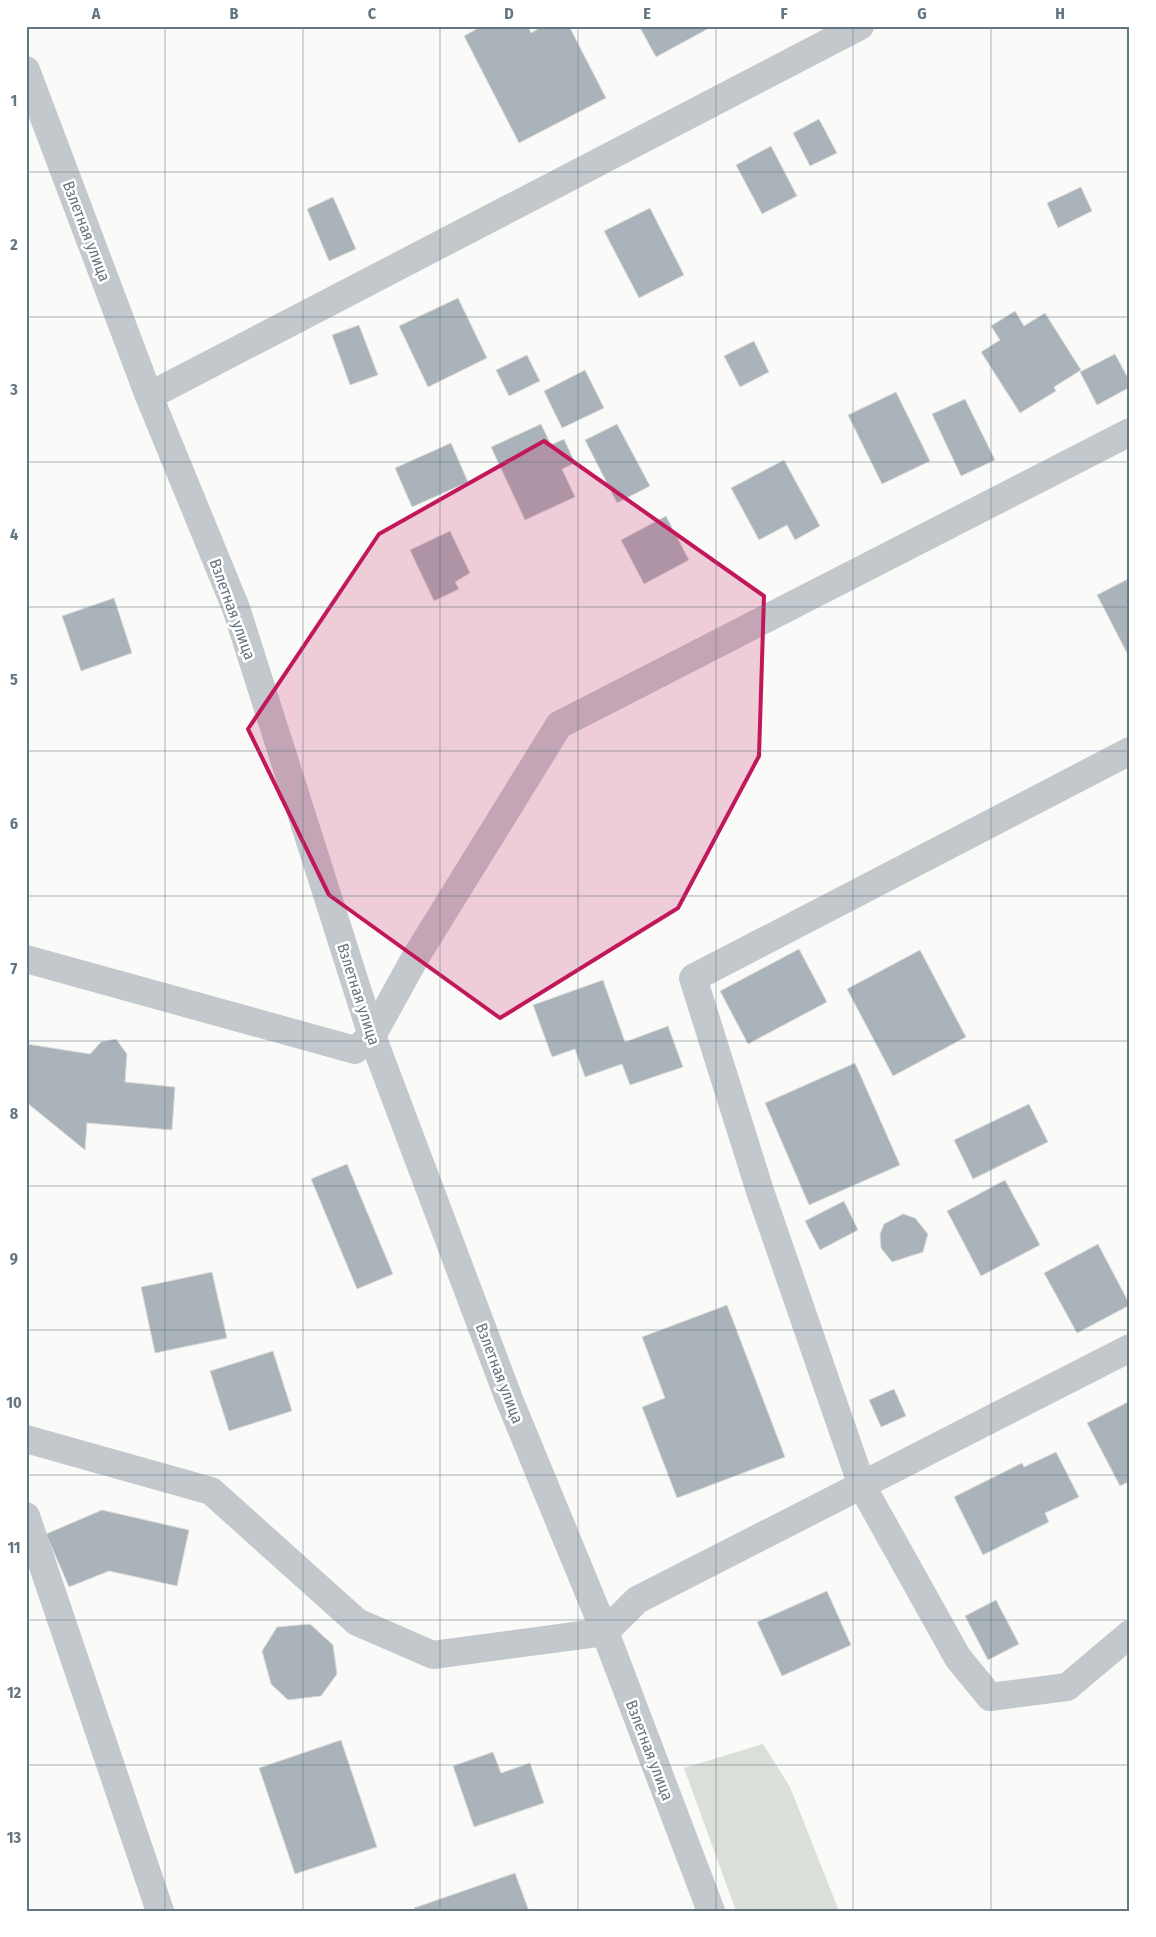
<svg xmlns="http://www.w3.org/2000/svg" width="1156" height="1937" viewBox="0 0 1156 1937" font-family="'Fira Sans Condensed',sans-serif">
<rect width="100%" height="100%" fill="#fafaf8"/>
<polygon fill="#dadfd7" points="763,1744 790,1787 839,1911 736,1911 684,1768"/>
<g fill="#aab3b9" stroke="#dcdcda">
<polygon points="482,26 528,26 531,33 543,26 569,26 606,98 519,143 464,36"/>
<polygon points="639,26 713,26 656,57"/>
<polygon points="819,119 837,153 810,166 793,133"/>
<polygon points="771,146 797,196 762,214 736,165"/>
<polygon points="1081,187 1092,211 1058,228 1047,203"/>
<polygon points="333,197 356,249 329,261 307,209"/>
<polygon points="650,208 684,275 639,298 604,231"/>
<polygon points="458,298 487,358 428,387 399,326"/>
<polygon points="1015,311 1024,326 1045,313 1081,370 1054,387 1056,391 1020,413 981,352 1000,340 991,326"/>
<polygon points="359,325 378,375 350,385 332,335"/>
<polygon points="754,341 769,372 740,387 724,356"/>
<polygon points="1115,354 1130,382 1130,387 1097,405 1080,372"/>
<polygon points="527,355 540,381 509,396 496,370"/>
<polygon points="585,370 604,408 562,428 544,391"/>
<polygon points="896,392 930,461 882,484 848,415"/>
<polygon points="965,399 995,460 961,476 932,414"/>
<polygon points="541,424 551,445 564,439 575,463 562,469 575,497 525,520 491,447"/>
<polygon points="617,424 650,486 617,503 585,440"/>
<polygon points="451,443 468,482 412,507 395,468"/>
<polygon points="784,460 820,526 795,540 787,525 759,540 731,488"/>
<polygon points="666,516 689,560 644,584 621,540"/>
<polygon points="450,531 470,573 455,582 459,589 434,601 410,550"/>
<polygon points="1130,578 1130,656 1129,657 1097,595"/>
<polygon points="114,598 132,653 81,671 62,616"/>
<polygon points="799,949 827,1002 748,1044 720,991"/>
<polygon points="920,950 966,1037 893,1076 847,989"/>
<polygon points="603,980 625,1042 668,1026 683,1067 630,1085 622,1064 585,1077 575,1049 552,1057 533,1005"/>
<polygon points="116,1039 127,1054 125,1082 175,1087 172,1130 87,1123 85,1150 26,1102 27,1044 90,1054 101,1042"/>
<polygon points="855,1063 900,1165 809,1205 765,1103"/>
<polygon points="1029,1104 1048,1142 973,1179 954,1140"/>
<polygon points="347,1164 393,1274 357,1289 311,1179"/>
<polygon points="1005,1180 1040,1245 981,1276 947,1211"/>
<polygon points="844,1201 858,1230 820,1250 805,1221"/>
<polygon points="903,1214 915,1218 928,1234 923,1252 892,1262 881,1248 880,1234 884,1224"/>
<polygon points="1098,1244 1130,1305 1077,1333 1044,1273"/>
<polygon points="212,1272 227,1338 155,1353 141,1287"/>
<polygon points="727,1305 785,1457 677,1498 642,1407 665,1398 642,1337"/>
<polygon points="273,1351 292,1411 229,1431 210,1371"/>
<polygon points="894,1389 906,1416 881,1427 869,1400"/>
<polygon points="1130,1401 1130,1481 1120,1486 1087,1423"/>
<polygon points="1056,1452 1079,1497 1045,1513 1049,1522 983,1555 954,1497 1022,1463 1024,1467"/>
<polygon points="102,1510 189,1530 177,1586 109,1571 69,1587 46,1534"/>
<polygon points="827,1591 851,1645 782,1676 757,1622"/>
<polygon points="996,1600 1019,1644 988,1660 965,1616"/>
<polygon points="310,1624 333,1645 337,1674 321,1696 288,1700 271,1684 262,1651 277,1627"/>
<polygon points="341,1740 377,1847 295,1874 259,1768"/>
<polygon points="493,1752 501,1773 530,1763 544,1803 474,1827 453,1766"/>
<polygon points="515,1873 529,1911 415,1911 414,1908"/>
</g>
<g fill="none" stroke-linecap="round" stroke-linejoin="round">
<g stroke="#c3c8cc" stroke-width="28">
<polyline points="26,70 149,396 236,608 372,1036 509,1399 605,1632 711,1911"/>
<polyline points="149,396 860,26"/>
<polyline points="1130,751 693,978 760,1191 862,1486 958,1658 990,1697 1067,1687 1130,1634"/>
<polyline points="26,959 355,1050 372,1036 415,958 559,725 1130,432"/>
<polyline points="26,1439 211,1491 357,1622 433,1655 605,1632 637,1600 1130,1348"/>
<polyline points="26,1516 160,1911"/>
</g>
</g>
<path fill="#c2185b" fill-opacity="0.2" stroke="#c2185b" stroke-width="4" stroke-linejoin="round" d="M544 441 764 596 759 756 678 908 500 1018 329 895 248 729 379 534Z"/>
<path fill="none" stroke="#657683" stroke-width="1" stroke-opacity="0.55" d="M165 26V1911M303 26V1911M440 26V1911M578 26V1911M716 26V1911M853 26V1911M991 26V1911M26 172H1130M26 317H1130M26 462H1130M26 607H1130M26 751H1130M26 896H1130M26 1041H1130M26 1186H1130M26 1330H1130M26 1475H1130M26 1620H1130M26 1765H1130"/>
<g text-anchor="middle" stroke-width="5" stroke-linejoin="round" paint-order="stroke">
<g font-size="16" fill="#657683" stroke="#fff">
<text transform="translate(87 231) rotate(69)" y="6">Взлетная улица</text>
<text transform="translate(233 609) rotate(70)" y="6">Взлетная улица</text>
<text transform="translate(359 994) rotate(72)" y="6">Взлетная улица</text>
<text transform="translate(500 1373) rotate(69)" y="6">Взлетная улица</text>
<text transform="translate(650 1750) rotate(69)" y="6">Взлетная улица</text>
</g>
</g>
<rect width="1156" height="1937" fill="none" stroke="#ffffff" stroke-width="55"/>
<rect x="28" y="28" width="1100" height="1882" fill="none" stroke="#657683" stroke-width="2"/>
<g font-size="16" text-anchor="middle" font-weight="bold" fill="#657683">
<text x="96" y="19">A</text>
<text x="234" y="19">B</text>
<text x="372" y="19">C</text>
<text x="509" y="19">D</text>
<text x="647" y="19">E</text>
<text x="784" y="19">F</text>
<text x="922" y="19">G</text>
<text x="1060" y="19">H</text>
<text x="14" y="106">1</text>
<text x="14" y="250">2</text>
<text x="14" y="395">3</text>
<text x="14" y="540">4</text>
<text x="14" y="685">5</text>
<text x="14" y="829">6</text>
<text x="14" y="974">7</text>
<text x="14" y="1119">8</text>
<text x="14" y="1264">9</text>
<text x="14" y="1408">10</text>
<text x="14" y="1553">11</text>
<text x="14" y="1698">12</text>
<text x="14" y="1843">13</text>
</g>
</svg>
